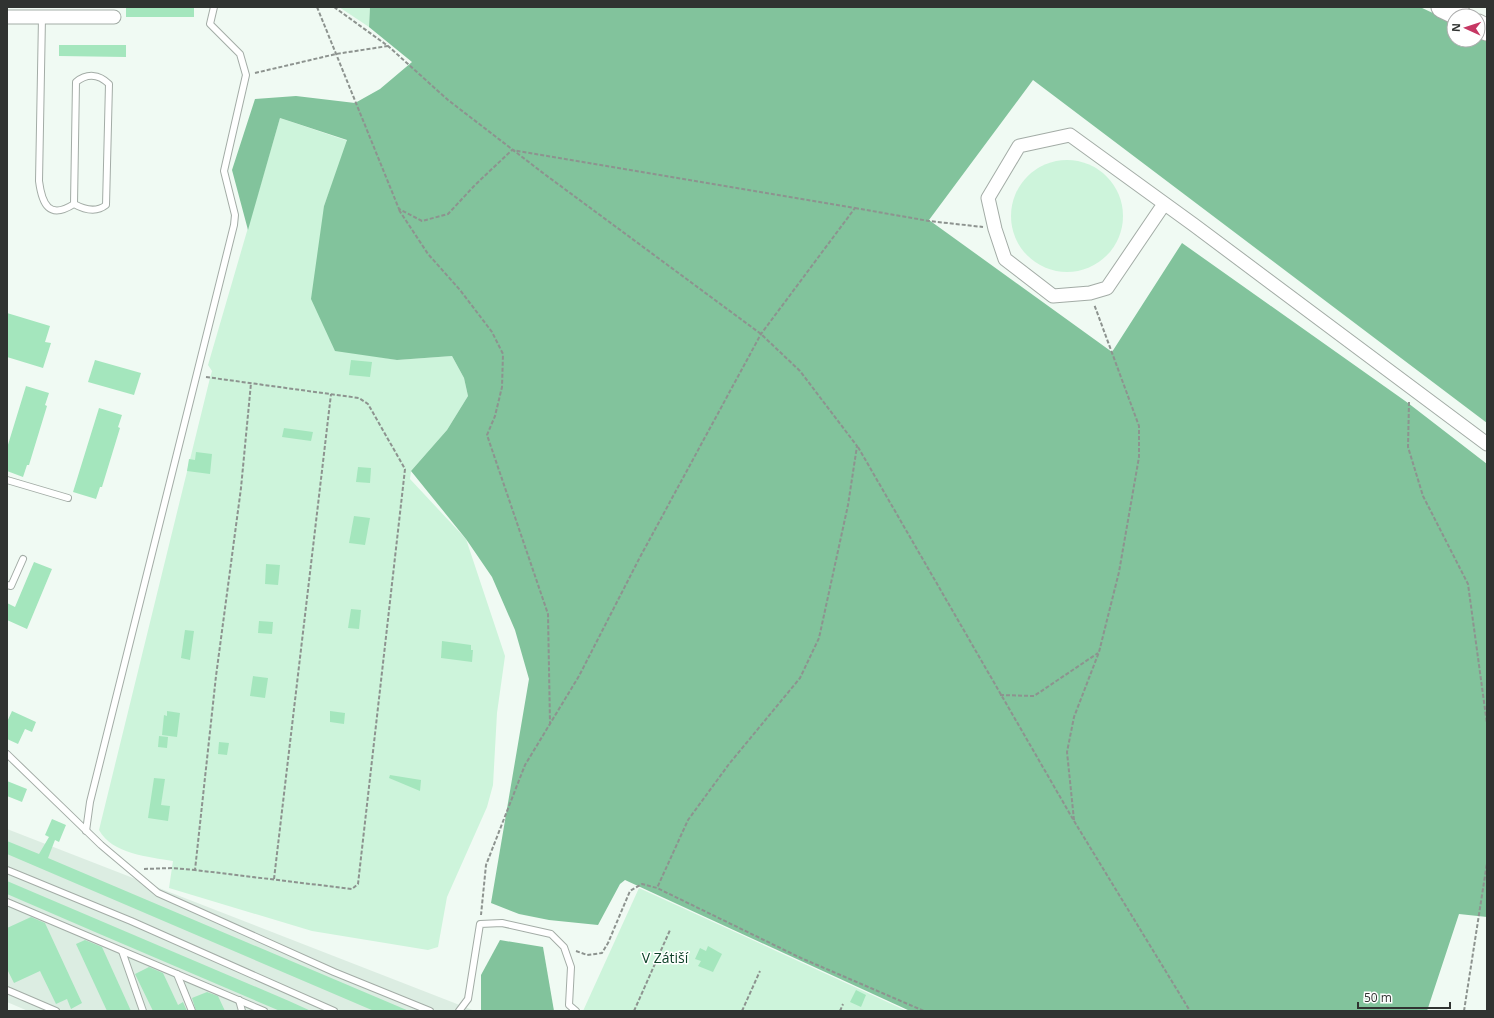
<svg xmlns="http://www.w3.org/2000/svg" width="1494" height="1018" viewBox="0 0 1494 1018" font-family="'Open Sans',sans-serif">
<rect width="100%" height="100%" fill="#f0faf3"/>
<polygon fill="#dcede2" points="7,829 475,1011 28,1011 7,1002"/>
<g fill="#cdf4db">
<polygon points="339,7 370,7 369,27"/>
<path d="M280 118 348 141 324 206 374 356 397 360 452 356 464 378 468 396 447 430 411 471 410 479 466 539 505 656 497 713 493 785 487 807 447 897 438 947 428 950 312 931 169 888 173 861C149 857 112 854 99 830L210 378 212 371 208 365Z"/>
<circle cx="1067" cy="216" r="56"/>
<polygon points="639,888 907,1011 583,1011"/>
</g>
<g fill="#82c39c">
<polygon points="370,7 1420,7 1454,23 1454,40 1478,40 1478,35 1487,40 1487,423 1033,80 929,220 1112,352 1182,243 1408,403 1487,464 1487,917 1459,914 1427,1011 910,1011 625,880 620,884 598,925 549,920 519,914 491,903 529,679 515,630 492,577 466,539 411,471 447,430 468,396 464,378 452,356 397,360 335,351 311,299 324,206 347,140 280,118 248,230 232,170 255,99 296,96 355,103 380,89 412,62 369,27"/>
<polygon points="500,940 543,947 554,1011 481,1011 481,975"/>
</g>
<g fill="#a4e6bd">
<rect x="126" y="7" width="68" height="10"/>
<polygon points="59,45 126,45 126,57 59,56"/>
<polygon points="7,313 50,326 45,342 51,343 43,368 7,357"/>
<polygon points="95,360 141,373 134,395 88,382"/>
<polygon points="351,360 372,362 370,377 349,375"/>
<polygon points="26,386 49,393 45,405 47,406 29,465 27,465 23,477 7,471 7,448"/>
<polygon points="99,408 122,415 118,427 120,428 102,487 100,487 96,499 73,492"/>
<polygon points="284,428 313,432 311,441 282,437"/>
<polygon points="196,452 212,454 210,474 187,471 189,459 195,460"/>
<polygon points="358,467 371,468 370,483 356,482"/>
<polygon points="354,516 370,518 365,545 349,543"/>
<polygon points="34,562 52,569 27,629 7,620 7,603 15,607"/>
<polygon points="266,564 280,565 278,585 265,584"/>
<polygon points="351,609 361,610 359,629 348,628"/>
<polygon points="259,621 273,622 272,634 258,633"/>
<polygon points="185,630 194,631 190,660 181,658"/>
<polygon points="442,641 471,645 471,650 473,650 472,662 441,658"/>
<polygon points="253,676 268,678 265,698 250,696"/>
<polygon points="12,711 36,722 32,732 25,729 18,744 7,739 7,722"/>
<polygon points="167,711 180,713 177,737 162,735 164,715 167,716"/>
<polygon points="330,711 345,713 344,724 330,722"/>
<polygon points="159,736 168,737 167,748 158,747"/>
<polygon points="219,742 229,743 227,755 218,754"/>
<polygon points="390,775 421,780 420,791 389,778"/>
<polygon points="154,778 165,779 161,805 170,806 168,821 148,818"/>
<polygon points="7,781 27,789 22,802 7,796"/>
<polygon points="52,819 66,825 59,842 55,840 48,858 409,1011 374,1011 7,854 7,841 39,854 49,837 45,835"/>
<polygon points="7,881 289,1001 311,1011 280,1011 95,932 7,894"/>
<polygon points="31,917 45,923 82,1003 71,1009 67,999 56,1004 40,971 14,983 7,969 7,928"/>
<polygon points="85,940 102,947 131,1011 107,1011 76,944"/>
<polygon points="708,946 722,954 713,972 698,966 701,961 695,959 700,948 706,951"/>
<polygon points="149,967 163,973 178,1005 183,1002 187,1011 153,1011 135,974"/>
<polygon points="856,990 866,995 861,1007 850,1002"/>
<polygon points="207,992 218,996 225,1011 196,1011 192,998"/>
</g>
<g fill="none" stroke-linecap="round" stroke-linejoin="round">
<g stroke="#a3aca6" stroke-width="8">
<g id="service">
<path d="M42 17 39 181C42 204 49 220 74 204L76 82C87 73 99 74 109 84L106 205C96 213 85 210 74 204"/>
<polyline points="7,480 68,498"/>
<polyline points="7,585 11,586 23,559"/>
<polyline points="7,754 101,845 158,893 334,972 430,1011"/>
<polyline points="86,831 90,802 234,225 235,215 224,171 246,75 240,54 210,24 214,7"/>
<polyline points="7,870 131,921 334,1011"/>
<polyline points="7,902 264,1011"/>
<polyline points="122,951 143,1011"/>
<polyline points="177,974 192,1011"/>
<polyline points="7,990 56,1011"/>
<polyline points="239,1000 242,1011"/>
<polyline points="459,1011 468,999 480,924 502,923 551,934 564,947 571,967 569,1005 576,1011"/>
</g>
</g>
<g stroke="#a3aca6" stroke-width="15">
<g id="minor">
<polyline points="7,17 114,17"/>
<polyline points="1164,204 1107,288 1090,293 1053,296 1005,259 995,229 988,198 1019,146 1070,135 1194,225 1487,444"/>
</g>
</g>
<g stroke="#a3aca6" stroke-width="23">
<g id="primary">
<polyline points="1442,7 1461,16"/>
<polyline points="1478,25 1487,30"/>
</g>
</g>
<g stroke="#8d938f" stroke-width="2" stroke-dasharray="4 2" stroke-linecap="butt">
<polyline points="317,7 399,209 422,221 448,214 475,185 512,150 855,208 761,334 639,559 579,676 525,765 486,865 481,915"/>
<polyline points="334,7 388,46 448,100 543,173 761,334 800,371 857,446 848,505 819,638 800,678 729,764 688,820 657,888"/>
<polyline points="255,73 336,54 388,46"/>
<polyline points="855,208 929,221 983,227"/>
<polyline points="399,210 428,254 460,290 492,332 503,354 502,387 495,416 487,435 548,614 550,723"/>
<polyline points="206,377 359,398 368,404 405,469 358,884 352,889 195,870 216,676 241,488 251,383"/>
<polyline points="1409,402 1408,447 1423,496 1468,584 1487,724"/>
<polyline points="858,447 1074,821 1190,1011"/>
<polyline points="1000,695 1034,696 1098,653"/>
<polyline points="1074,820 1067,752 1074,717 1099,652 1119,572 1139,457 1139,426 1094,304"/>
<polyline points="144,869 172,868 195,870"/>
<polyline points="274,879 331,394"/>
<polyline points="576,951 587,955 602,953 608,943 630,891 642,884 657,888 801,958 924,1011"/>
<polyline points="634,1011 670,930"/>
<polyline points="742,1011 760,971"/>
<polyline points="840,1011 843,1004"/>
<polyline points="1464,1011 1487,863"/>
</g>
<use href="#service" stroke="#fff" stroke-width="6"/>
<use href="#minor" stroke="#fff" stroke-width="13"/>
<use href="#primary" stroke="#fff" stroke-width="21"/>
</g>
<g text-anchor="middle" stroke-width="3" stroke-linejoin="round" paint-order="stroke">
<g font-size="14" fill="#0d4128" stroke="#fff">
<text x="665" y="963">V Zátiší</text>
</g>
</g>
<rect width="1494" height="1018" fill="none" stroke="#303331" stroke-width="16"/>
<g transform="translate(1466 28) rotate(273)"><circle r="19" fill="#ffffff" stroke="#acadad"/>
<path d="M0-3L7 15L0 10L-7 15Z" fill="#c63763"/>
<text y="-6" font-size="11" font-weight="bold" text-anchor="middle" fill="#303331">N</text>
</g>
<path d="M1358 1002v6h92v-6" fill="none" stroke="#303331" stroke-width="2"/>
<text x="1364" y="1002" font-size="12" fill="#303331" stroke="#ffffff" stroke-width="3" paint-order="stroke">50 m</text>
</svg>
